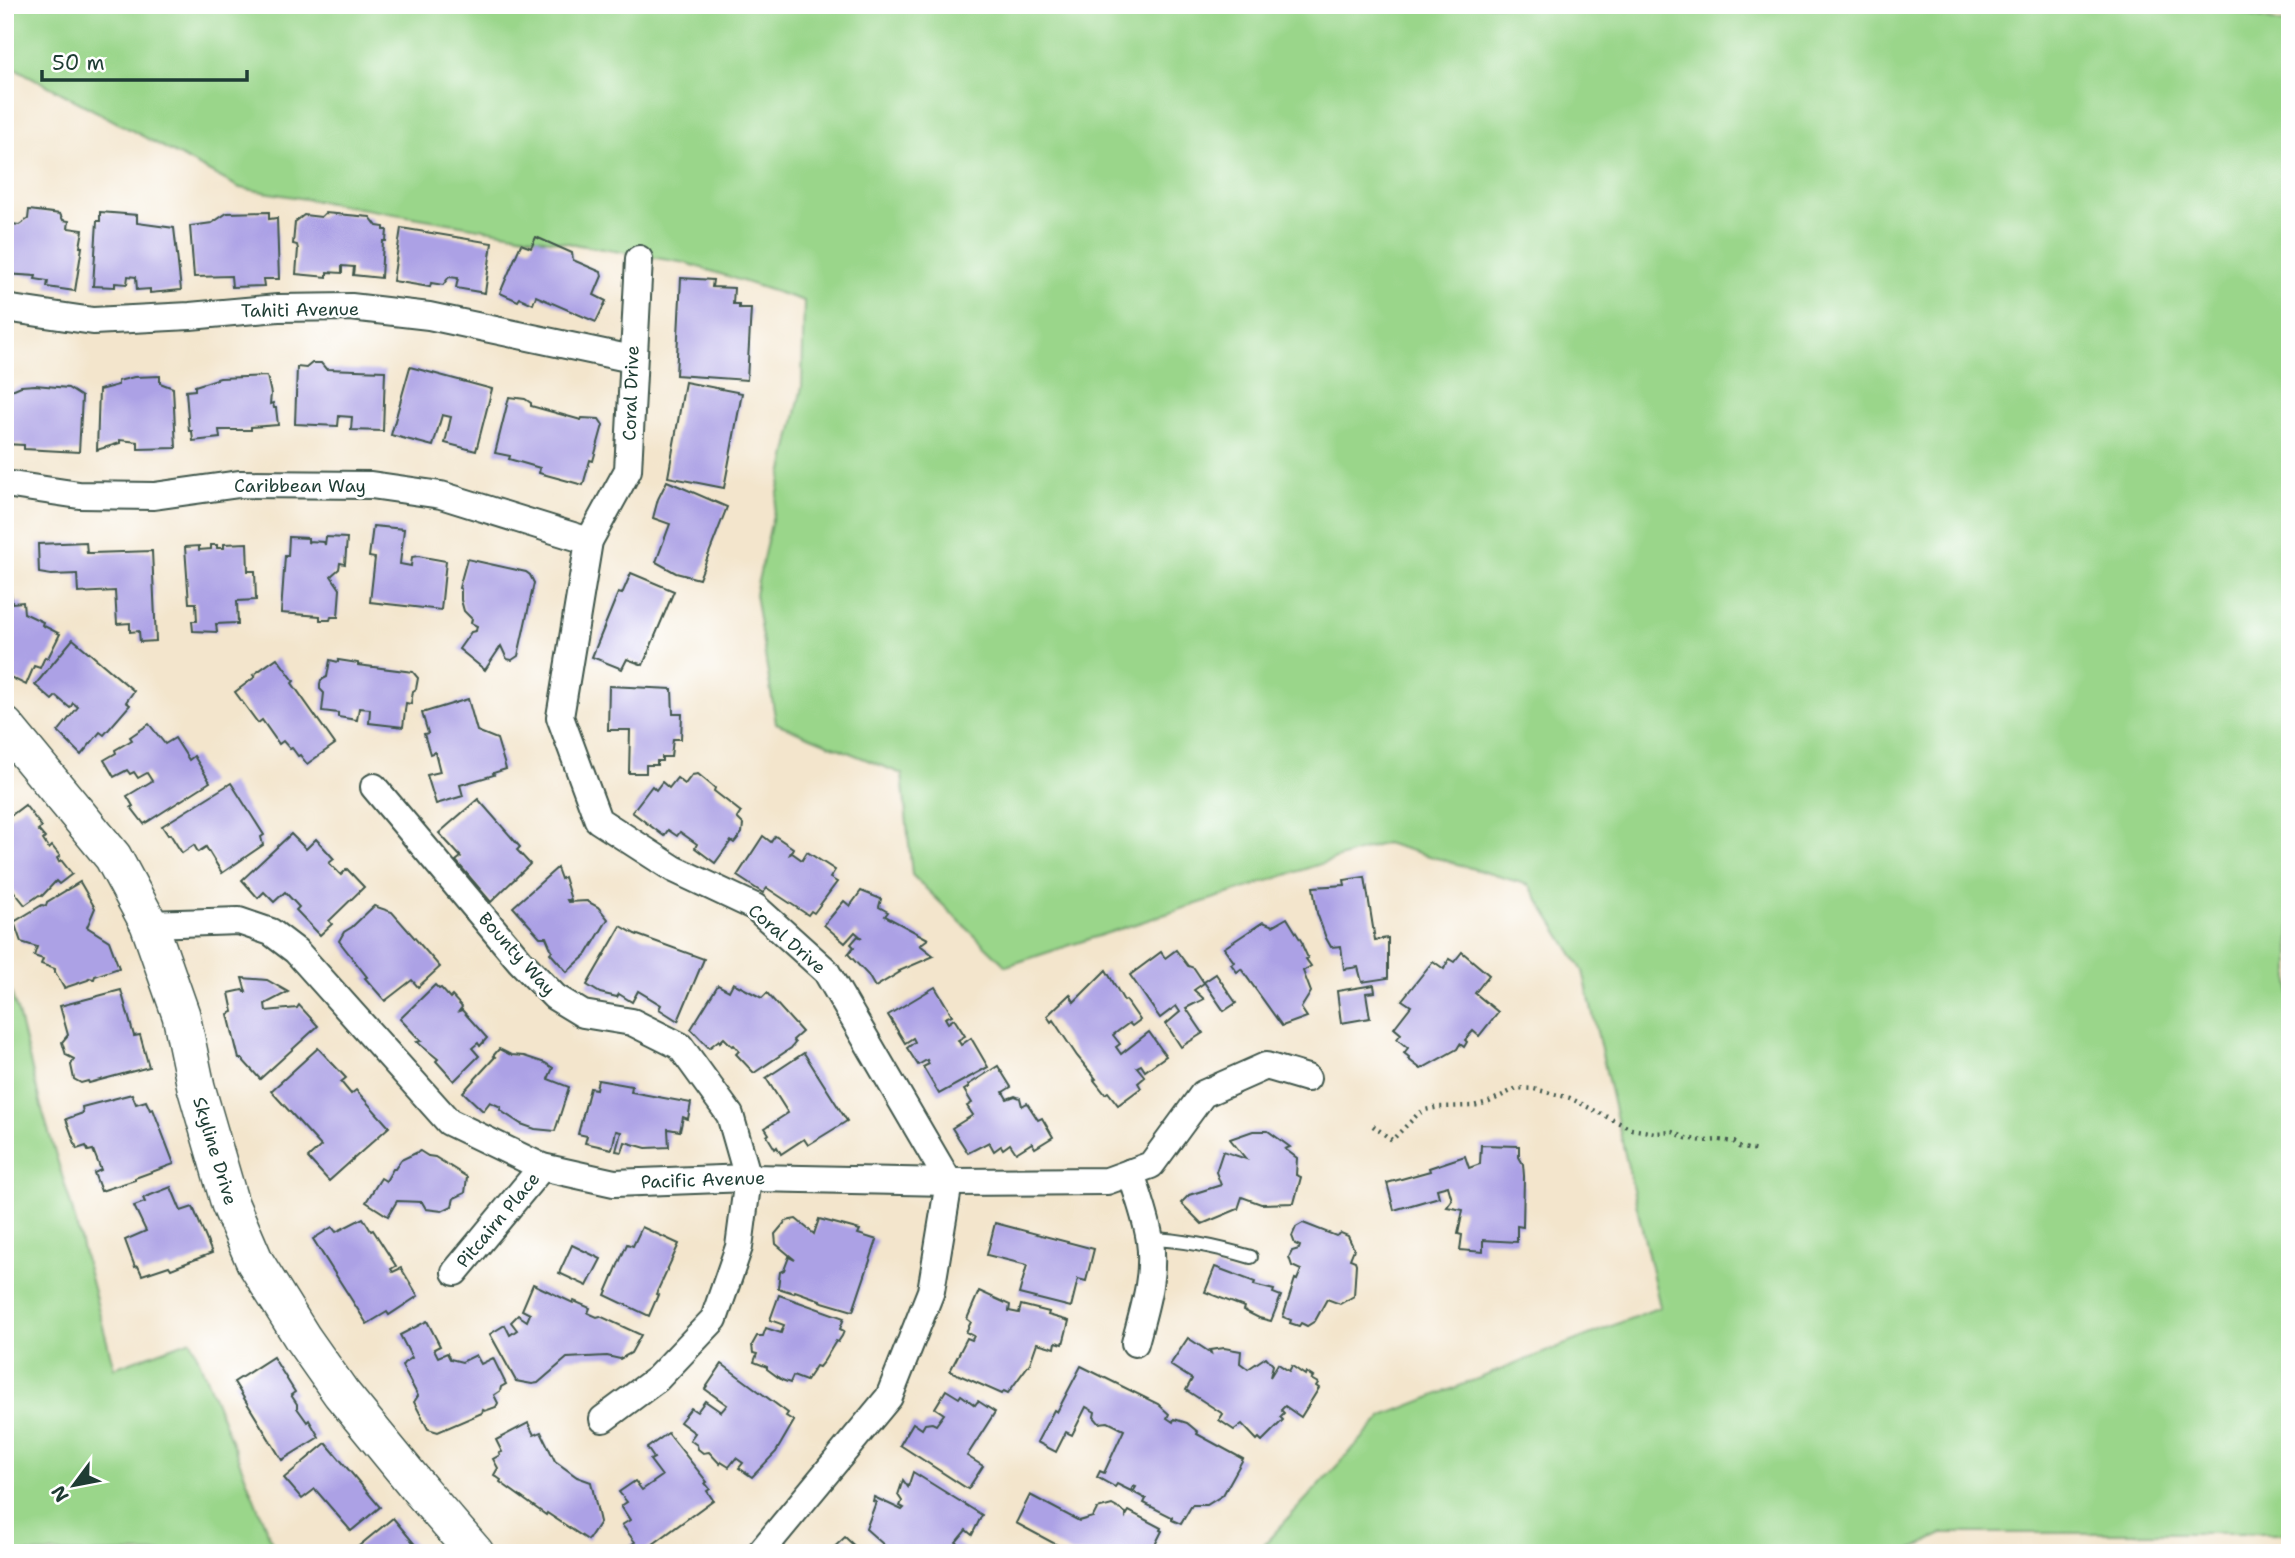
<svg xmlns="http://www.w3.org/2000/svg" width="2295" height="1558" viewBox="0 0 2295 1558" font-family="'Shantell Sans',sans-serif">
<rect width="100%" height="100%" fill="#fff"/>
<filter id="ink" filterUnits="userSpaceOnUse"><feTurbulence type="fractalNoise" baseFrequency=".0143" numOctaves="2"/><feDisplacementMap in="SourceGraphic" scale="14" xChannelSelector="R" yChannelSelector="G"/><feConvolveMatrix kernelMatrix="1 2 1 2 8 2 1 2 1" color-interpolation-filters="sRGB"/></filter>
<filter id="wash" filterUnits="userSpaceOnUse"><feTurbulence type="fractalNoise" baseFrequency=".00686" numOctaves="4" result="noise"/><feDisplacementMap in="SourceGraphic" scale="28" xChannelSelector="R" yChannelSelector="G"/><feGaussianBlur stdDeviation="1.57" result="paint"/><feColorMatrix in="noise" values="0 0 0 0 0 0 0 0 0 0 0 0 0 0 0 0 0 1.4 0 .05"/><feComposite in="paint" operator="in"/></filter>
<g filter="url(#wash)">
<rect width="100%" height="100%" fill="#f3e5cc"/>
<g fill="#9ad68a" stroke="#5c8a5f" stroke-width="2">
<polygon points="5,5 2207,5 2290,25 2290,1533 1944,1533 1905,1553 1256,1553 1383,1416 1660,1307 1583,971 1529,885 1385,843 1006,966 912,875 902,774 776,723 755,594 802,387 804,301 686,263 240,188 5,63"/>
<polygon points="5,975 18,1013 41,1106 71,1205 114,1368 191,1340 276,1553 5,1553"/>
</g>
<g id="blocks">
<g fill="#aca1e5">
<polygon points="29,210 60,214 63,220 69,221 68,228 83,230 80,247 82,247 75,291 47,287 48,281 35,279 36,276 5,274 5,226 12,227 12,224 19,225 28,219"/>
<polygon points="100,212 137,215 137,223 174,228 181,290 150,293 150,289 137,290 136,277 128,276 127,284 115,283 115,287 93,286 97,221 100,221"/>
<polygon points="269,212 269,219 277,218 279,279 263,279 264,286 232,287 231,276 194,277 190,226 212,223 227,213"/>
<polygon points="325,213 370,217 377,226 384,227 384,230 387,230 386,241 383,241 381,278 353,275 354,267 342,266 342,273 327,272 327,277 296,274 298,249 297,245 293,244 295,222 304,215 321,217"/>
<polygon points="401,228 492,243 485,293 456,288 458,278 449,277 443,285 431,283 430,287 393,281"/>
<polygon points="536,237 572,253 573,260 601,272 602,276 594,295 606,301 596,322 536,296 533,304 520,298 518,301 500,293 521,244 531,248"/>
<polygon points="681,278 713,280 712,287 734,288 733,304 739,304 739,308 751,308 747,380 676,375"/>
<polygon points="312,363 321,363 326,369 385,371 383,431 351,430 352,417 339,416 338,426 295,424 297,367 306,368"/>
<polygon points="410,367 492,389 476,451 445,443 451,417 442,415 433,446 391,435"/>
<polygon points="160,376 160,383 173,388 176,448 138,449 138,442 120,440 120,443 97,450 99,390 118,385 118,381 134,377"/>
<polygon points="267,376 271,394 270,404 273,403 274,408 276,408 278,425 251,427 251,430 219,430 220,438 193,441 192,431 189,431 186,391 195,390 195,386 220,378"/>
<polygon points="685,382 742,393 724,488 668,477"/>
<polygon points="35,385 68,388 82,397 79,452 24,449 24,445 5,444 5,393 21,386"/>
<polygon points="509,397 525,399 531,403 531,406 581,420 582,418 599,419 603,425 593,461 590,460 583,485 539,473 540,468 509,459 510,456 495,453"/>
<polygon points="667,481 727,507 699,579 676,573 656,562 670,524 653,518 658,499"/>
<polygon points="373,526 404,529 400,564 411,566 412,557 418,556 446,561 441,610 370,602 375,558 369,557"/>
<polygon points="289,537 308,538 308,543 309,541 324,542 325,545 326,537 347,538 345,564 340,563 339,569 331,576 340,589 338,617 331,617 330,620 320,620 320,616 281,613 285,556 288,556"/>
<polygon points="86,542 87,553 92,553 152,551 156,641 140,642 139,631 130,632 130,623 117,624 115,591 78,593 77,574 51,575 39,573 38,544"/>
<polygon points="247,543 248,571 255,571 256,600 237,601 238,625 236,625 236,623 216,624 217,632 193,631 192,621 197,621 196,603 189,603 185,547 199,546 199,550 211,549 211,545 217,545 217,548 224,548 224,544"/>
<polygon points="467,559 526,572 530,575 534,583 518,656 512,660 507,659 501,646 485,670 459,649 471,632 476,631 477,626 471,623 472,619 464,611 461,600 461,589 459,588"/>
<polygon points="631,573 674,591 643,665 627,659 622,669 592,657 618,593 622,594"/>
<polygon points="5,592 11,592 12,603 23,602 24,613 43,622 42,625 60,634 48,658 45,657 40,668 34,666 26,685 6,675 8,671 5,670"/>
<polygon points="73,639 134,691 126,702 130,705 104,735 100,732 81,755 58,732 78,707 73,703 70,708 56,696 52,700 35,685"/>
<polygon points="277,658 294,681 292,683 335,744 307,764 300,755 298,756 292,748 290,749 283,741 279,744 262,720 258,723 235,692 255,677 253,675"/>
<polygon points="330,660 338,662 338,660 358,663 358,665 413,672 418,678 416,689 413,691 411,704 406,703 403,727 369,723 370,709 359,708 357,720 338,717 338,713 322,711 324,693 320,689 320,684 321,680 327,677"/>
<polygon points="609,686 672,689 673,714 682,714 681,739 673,739 671,757 662,757 662,761 657,761 657,765 646,765 646,773 629,773 630,730 608,730"/>
<polygon points="468,699 477,731 497,739 506,769 493,773 494,775 460,785 463,796 436,804 427,775 440,772 435,752 430,754 424,734 428,733 422,713"/>
<polygon points="149,724 165,744 175,738 189,760 194,756 210,782 144,824 131,807 133,806 127,796 152,781 147,773 138,778 134,772 130,774 127,770 114,777 104,760 116,753 115,750 132,740 130,737"/>
<polygon points="698,774 715,788 714,791 741,812 737,818 743,824 742,833 734,843 731,841 715,863 695,848 697,844 680,832 677,836 668,830 664,836 632,812 652,786 656,790 662,782 669,788 677,778 685,784 692,775"/>
<polygon points="231,783 264,835 261,837 263,845 222,873 206,847 198,852 194,845 182,853 170,834 168,835 162,826"/>
<polygon points="478,799 520,847 517,850 530,864 491,902 456,861 461,857 439,833"/>
<polygon points="25,805 42,827 38,830 45,838 43,840 49,849 52,846 60,856 57,858 59,862 61,860 72,874 59,884 56,881 42,896 39,895 25,905 5,880 5,820"/>
<polygon points="291,834 306,849 316,839 334,859 329,863 341,875 347,869 364,887 329,921 332,924 320,935 296,910 299,907 285,892 274,902 264,892 258,898 242,880"/>
<polygon points="763,836 771,842 775,836 793,848 790,854 792,853 802,860 807,852 835,870 830,878 837,882 814,913 811,911 808,915 767,888 763,893 737,876"/>
<polygon points="557,868 561,879 564,877 571,900 567,900 568,902 587,901 598,907 608,919 587,954 567,972 550,953 552,951 546,937 540,937 513,907"/>
<polygon points="1365,877 1375,940 1388,938 1388,978 1362,982 1358,967 1344,969 1341,946 1331,947 1326,938 1317,913 1313,887 1345,885 1344,880"/>
<polygon points="80,882 95,908 87,927 109,941 119,968 95,976 94,979 89,978 88,980 64,988 55,972 55,969 41,964 43,959 34,956 37,947 21,942 14,922 42,905 46,906 47,902"/>
<polygon points="861,891 881,899 879,907 888,912 885,916 928,939 920,945 934,956 899,971 900,972 875,987 868,975 848,954 854,947 851,944 858,936 862,938 855,932 845,943 824,925 844,901 850,906"/>
<polygon points="374,906 392,912 440,967 418,987 412,980 385,1001 365,978 367,977 339,941 344,932 352,927"/>
<polygon points="1287,918 1303,944 1302,945 1308,958 1306,959 1311,966 1303,971 1311,992 1301,1008 1307,1017 1282,1026 1241,969 1237,972 1231,964 1234,962 1224,948 1263,922 1273,926"/>
<polygon points="621,926 635,934 704,959 678,1021 659,1009 661,1005 638,991 632,1002 619,994 617,997 600,993 587,985"/>
<polygon points="1176,950 1188,966 1194,968 1204,983 1194,990 1204,999 1186,1008 1203,1033 1181,1047 1166,1024 1180,1012 1176,1006 1160,1018 1130,975 1161,952 1165,958"/>
<polygon points="1462,952 1489,975 1475,993 1498,1012 1479,1036 1473,1031 1465,1040 1467,1042 1464,1047 1460,1044 1457,1049 1421,1069 1408,1059 1409,1057 1404,1053 1408,1048 1397,1039 1401,1034 1394,1028 1411,1006 1402,1000 1433,961 1444,969 1449,959 1454,962"/>
<polygon points="1106,970 1124,1001 1126,1000 1140,1020 1132,1026 1129,1023 1113,1035 1120,1044 1116,1047 1121,1054 1149,1032 1166,1056 1145,1071 1141,1065 1137,1067 1145,1077 1138,1083 1141,1088 1118,1105 1108,1092 1105,1094 1094,1080 1096,1079 1077,1056 1053,1020 1051,1022 1047,1016 1070,994 1074,1002"/>
<polygon points="1216,974 1236,1003 1224,1011 1204,982"/>
<polygon points="242,978 267,980 288,992 265,1004 266,1011 297,1008 299,1005 318,1026 260,1079 242,1059 239,1059 228,1014 233,1012 229,993 243,990 244,992 246,992"/>
<polygon points="733,983 762,998 767,993 802,1032 793,1040 795,1043 791,1048 754,1073 736,1054 739,1051 734,1045 732,1046 724,1038 720,1042 719,1040 709,1048 691,1029 718,985 729,991"/>
<polygon points="435,985 439,989 441,988 450,998 452,996 462,1007 459,1011 462,1010 487,1038 480,1046 478,1043 472,1048 479,1056 454,1081 436,1061 438,1059 417,1042 421,1041 400,1019"/>
<polygon points="1374,985 1375,992 1366,993 1370,1018 1341,1023 1337,991"/>
<polygon points="935,987 952,1015 945,1018 948,1023 954,1019 965,1036 958,1040 961,1045 971,1038 988,1067 939,1094 923,1067 929,1064 927,1060 918,1065 907,1048 915,1042 913,1038 905,1043 888,1015"/>
<polygon points="121,990 134,1036 140,1035 149,1067 89,1083 88,1081 81,1083 74,1079 71,1065 74,1059 66,1055 62,1042 68,1035 60,1006"/>
<polygon points="318,1048 346,1078 341,1082 351,1094 356,1090 389,1127 329,1181 308,1158 321,1146 271,1091"/>
<polygon points="499,1049 511,1055 524,1056 545,1063 553,1068 548,1079 569,1087 555,1131 535,1129 521,1124 504,1113 500,1110 501,1107 490,1102 483,1111 463,1092 495,1057 493,1056"/>
<polygon points="804,1053 847,1121 808,1145 804,1139 781,1154 777,1147 775,1149 767,1136 769,1134 765,1128 788,1113 766,1078"/>
<polygon points="998,1066 1011,1087 1003,1092 1007,1099 1015,1096 1020,1098 1022,1106 1027,1103 1038,1120 1042,1118 1053,1137 1035,1148 1032,1143 1016,1153 1010,1144 1003,1149 1001,1146 994,1151 989,1142 968,1153 952,1128 973,1115 967,1106 972,1103 964,1090 969,1087 968,1085"/>
<polygon points="598,1080 632,1086 631,1092 691,1103 688,1119 683,1117 680,1131 668,1129 669,1147 646,1148 625,1142 622,1152 616,1151 621,1132 616,1131 612,1149 585,1143 587,1136 578,1134 590,1088 596,1089"/>
<polygon points="132,1094 136,1104 146,1101 150,1110 153,1109 174,1164 135,1178 135,1180 101,1191 94,1173 101,1170 93,1150 88,1151 86,1146 77,1149 66,1119 83,1113 82,1107"/>
<polygon points="1253,1131 1268,1131 1290,1147 1285,1149 1297,1158 1296,1175 1301,1177 1294,1203 1261,1204 1242,1197 1238,1209 1202,1224 1181,1203 1189,1195 1221,1185 1216,1172 1223,1151 1246,1159 1230,1139"/>
<polygon points="1481,1145 1519,1146 1519,1157 1523,1164 1524,1176 1523,1227 1517,1226 1517,1242 1483,1240 1483,1252 1460,1250 1462,1235 1458,1234 1463,1210 1447,1207 1452,1200 1448,1186 1437,1189 1439,1197 1394,1210 1387,1183 1430,1171 1429,1168 1465,1156 1469,1168 1480,1164"/>
<polygon points="420,1151 428,1156 435,1157 467,1177 465,1193 454,1198 452,1206 442,1211 426,1209 422,1202 397,1201 388,1216 366,1202 381,1178 386,1181 393,1169 395,1169 401,1160"/>
<polygon points="171,1187 181,1211 193,1207 212,1253 171,1269 169,1266 142,1275 138,1266 135,1267 125,1240 146,1231 134,1206 145,1202 143,1198"/>
<polygon points="363,1218 371,1231 373,1230 396,1266 391,1269 393,1272 401,1268 418,1296 389,1315 387,1312 367,1324 313,1239 332,1227 336,1232"/>
<polygon points="796,1219 814,1234 819,1219 860,1230 858,1234 877,1240 853,1311 819,1301 820,1300 795,1291 794,1293 778,1288 780,1272 784,1270 789,1257 795,1260 776,1244 775,1234 786,1221"/>
<polygon points="995,1223 1094,1249 1086,1281 1078,1279 1071,1307 1019,1294 1027,1265 987,1255"/>
<polygon points="1303,1223 1336,1236 1341,1233 1348,1236 1354,1249 1350,1259 1355,1261 1356,1264 1354,1296 1340,1304 1327,1299 1315,1321 1307,1326 1301,1323 1299,1326 1290,1323 1291,1320 1283,1317 1295,1279 1297,1280 1301,1270 1292,1266 1289,1257 1292,1251 1299,1249 1300,1246 1295,1244 1292,1236 1296,1227"/>
<polygon points="642,1227 679,1244 656,1294 658,1295 649,1316 605,1295 627,1244 633,1246"/>
<polygon points="572,1245 601,1259 587,1286 559,1273"/>
<polygon points="1215,1267 1255,1282 1254,1285 1274,1290 1273,1293 1281,1296 1271,1321 1259,1318 1243,1310 1244,1307 1205,1292"/>
<polygon points="533,1284 573,1303 574,1301 590,1308 588,1313 597,1317 600,1316 641,1335 631,1353 620,1359 607,1356 567,1358 538,1383 532,1384 516,1381 490,1334 505,1325 510,1335 517,1330 511,1322 518,1315 527,1321 530,1314 522,1310"/>
<polygon points="979,1291 1010,1305 1009,1311 1019,1313 1021,1305 1049,1312 1048,1315 1069,1321 1063,1344 1056,1342 1055,1348 1037,1343 1030,1363 1008,1393 1004,1391 1002,1394 950,1371 967,1338 972,1340 974,1336 966,1332 971,1322 967,1319"/>
<polygon points="779,1295 844,1318 840,1329 844,1331 842,1336 838,1342 836,1341 824,1361 819,1367 816,1366 806,1381 793,1376 790,1383 782,1380 767,1369 767,1367 754,1362 757,1354 753,1353 752,1345 757,1336 763,1336 766,1328 781,1333 784,1325 770,1320"/>
<polygon points="427,1321 440,1346 434,1349 438,1357 447,1353 450,1359 462,1362 476,1355 481,1364 493,1358 506,1384 501,1387 500,1391 494,1395 498,1403 496,1407 485,1411 483,1410 482,1413 438,1432 428,1429 414,1402 418,1396 402,1366 404,1363 412,1358 400,1335"/>
<polygon points="1188,1338 1211,1353 1210,1350 1224,1348 1241,1351 1240,1363 1248,1369 1266,1357 1273,1365 1270,1377 1278,1364 1289,1371 1292,1366 1305,1375 1306,1372 1313,1377 1311,1379 1318,1383 1316,1386 1319,1388 1301,1417 1285,1406 1281,1410 1284,1413 1280,1417 1283,1420 1262,1441 1259,1438 1257,1440 1242,1424 1234,1430 1219,1420 1223,1414 1186,1390 1192,1379 1170,1365"/>
<polygon points="273,1357 295,1392 291,1395 297,1404 297,1408 307,1422 309,1420 319,1437 282,1460 234,1382"/>
<polygon points="722,1364 788,1413 786,1416 794,1421 776,1452 752,1477 739,1468 743,1463 736,1458 729,1467 721,1462 720,1464 709,1452 703,1453 698,1449 697,1445 690,1440 695,1433 680,1422 691,1408 697,1412 705,1401 721,1412 727,1405 705,1389"/>
<polygon points="1081,1366 1158,1404 1169,1414 1167,1418 1173,1422 1174,1419 1187,1423 1198,1432 1197,1434 1243,1459 1223,1495 1207,1505 1192,1505 1181,1524 1172,1520 1172,1517 1144,1503 1146,1499 1133,1492 1136,1487 1133,1486 1131,1491 1117,1484 1115,1487 1097,1477 1100,1471 1104,1473 1124,1430 1108,1422 1099,1423 1094,1417 1095,1412 1086,1407 1072,1435 1066,1432 1056,1452 1037,1442 1054,1410 1057,1412"/>
<polygon points="946,1390 959,1398 961,1395 975,1405 978,1401 995,1412 967,1456 983,1466 968,1489 900,1445 913,1423 922,1429 925,1424 932,1423 936,1425 944,1414 935,1408"/>
<polygon points="528,1423 534,1435 541,1432 555,1461 577,1477 591,1482 600,1522 588,1540 547,1513 546,1515 500,1482 501,1480 494,1475 498,1468 493,1459 500,1455 499,1453 502,1452 496,1440"/>
<polygon points="668,1433 707,1482 705,1483 710,1489 707,1491 713,1500 641,1553 637,1553 631,1545 635,1542 622,1525 630,1520 621,1506 627,1502 619,1492 635,1481 642,1490 662,1476 650,1460 654,1458 647,1448"/>
<polygon points="326,1443 380,1507 351,1531 315,1489 302,1499 284,1478"/>
<polygon points="913,1472 982,1515 972,1535 966,1530 956,1542 966,1550 893,1553 866,1529 876,1502 873,1501 874,1497 902,1510 904,1508 900,1506 902,1501 898,1495 903,1480 908,1487"/>
<polygon points="1030,1495 1079,1521 1093,1517 1097,1509 1112,1505 1126,1513 1126,1516 1129,1511 1161,1528 1160,1530 1162,1531 1151,1553 1072,1553 1016,1523"/>
<polygon points="393,1518 422,1553 356,1553 354,1550"/>
<polygon points="845,1537 862,1553 828,1553"/>
</g>
</g>
</g>
<g filter="url(#ink)">
<use href="#blocks" fill-opacity="0" stroke="#3f564b" stroke-width="2"/>
<g fill="none" stroke-linecap="round" stroke-linejoin="round">
<g stroke="#3f564b" stroke-width="16">
<path id="lane" d="M1150 1239C1186 1240 1217 1247 1251 1257"/>
</g>
<g stroke="#3f564b" stroke-width="30">
<g id="street">
<polyline points="639,259 628,470 589,541 560,717 598,820 674,869 755,907 826,971 949,1182 931,1291 889,1397 760,1553"/>
<polyline points="5,308 93,321 190,316 278,308 351,307 429,316 632,359"/>
<polyline points="5,484 79,495 154,496 239,484 371,485 441,495 589,541"/>
<polyline points="374,787 520,961 555,997 583,1014 632,1022 680,1046 730,1115 748,1178 739,1247 714,1319 657,1379 603,1419"/>
<polyline points="149,924 239,921 271,932 296,951 449,1122 542,1167 614,1183 748,1178 949,1182 1107,1181 1151,1165 1203,1094 1266,1066 1307,1078"/>
<path d="M1131 1172C1137 1194 1147 1218 1150 1241 1155 1276 1144 1309 1135 1343"/>
<polyline points="455,1272 542,1167"/>
</g>
</g>
<g stroke="#3f564b" stroke-width="40">
<polyline id="secondary" points="5,726 113,857 149,924 181,1015 196,1087 230,1204 255,1262 303,1339 341,1393 422,1492 475,1553"/>
</g>
<polyline stroke="#3f564b" stroke-width="4.5" stroke-dasharray="2 5" stroke-linecap="butt" points="1373,1126 1392,1140 1418,1114 1425,1110 1439,1107 1473,1106 1489,1102 1517,1088 1534,1089 1570,1098 1631,1129 1655,1133 1673,1132 1686,1138 1704,1141 1719,1140 1734,1142 1739,1147 1757,1151"/>
<use href="#lane" stroke="#fff" stroke-width="12"/>
<use href="#street" stroke="#fff" stroke-width="26"/>
<use href="#secondary" stroke="#fff" stroke-width="37"/>
</g>
</g>
<g text-anchor="middle" stroke-width="5" stroke-linejoin="round" paint-order="stroke">
<g font-size="18" fill="#1f3d34" stroke="#fff">
<text transform="translate(300 310) rotate(-1)" y="6">Tahiti Avenue</text>
<text transform="translate(631 393) rotate(-88)" y="6">Coral Drive</text>
<text x="300" y="492">Caribbean Way</text>
<text transform="translate(787 939) rotate(41)" y="6">Coral Drive</text>
<text transform="translate(517 954) rotate(48)" y="6">Bounty Way</text>
<text transform="translate(215 1151) rotate(73)" y="6">Skyline Drive</text>
<text transform="translate(703 1180) rotate(-2)" y="6">Pacific Avenue</text>
<text transform="translate(498 1220) rotate(-50)" y="6">Pitcairn Place</text>
</g>
</g>
<rect width="2295" height="1558" fill="none" stroke="#fff" stroke-width="28"/>
<g transform="translate(74 1485) rotate(238)" stroke="#ffffff" stroke-width="5" paint-order="stroke">
<path d="M0-5L12 26L0 18L-12 26Z" fill="#1f3d34"/>
<text y="-10" font-size="19" font-weight="bold" text-anchor="middle" fill="#1f3d34">N</text>
</g>
<path d="M42 70v10h205v-10" fill="none" stroke="#1f3d34" stroke-width="3.5"/>
<text x="52" y="70" font-size="21" fill="#1f3d34" stroke="#ffffff" stroke-width="5" paint-order="stroke">50 m</text>
</svg>
